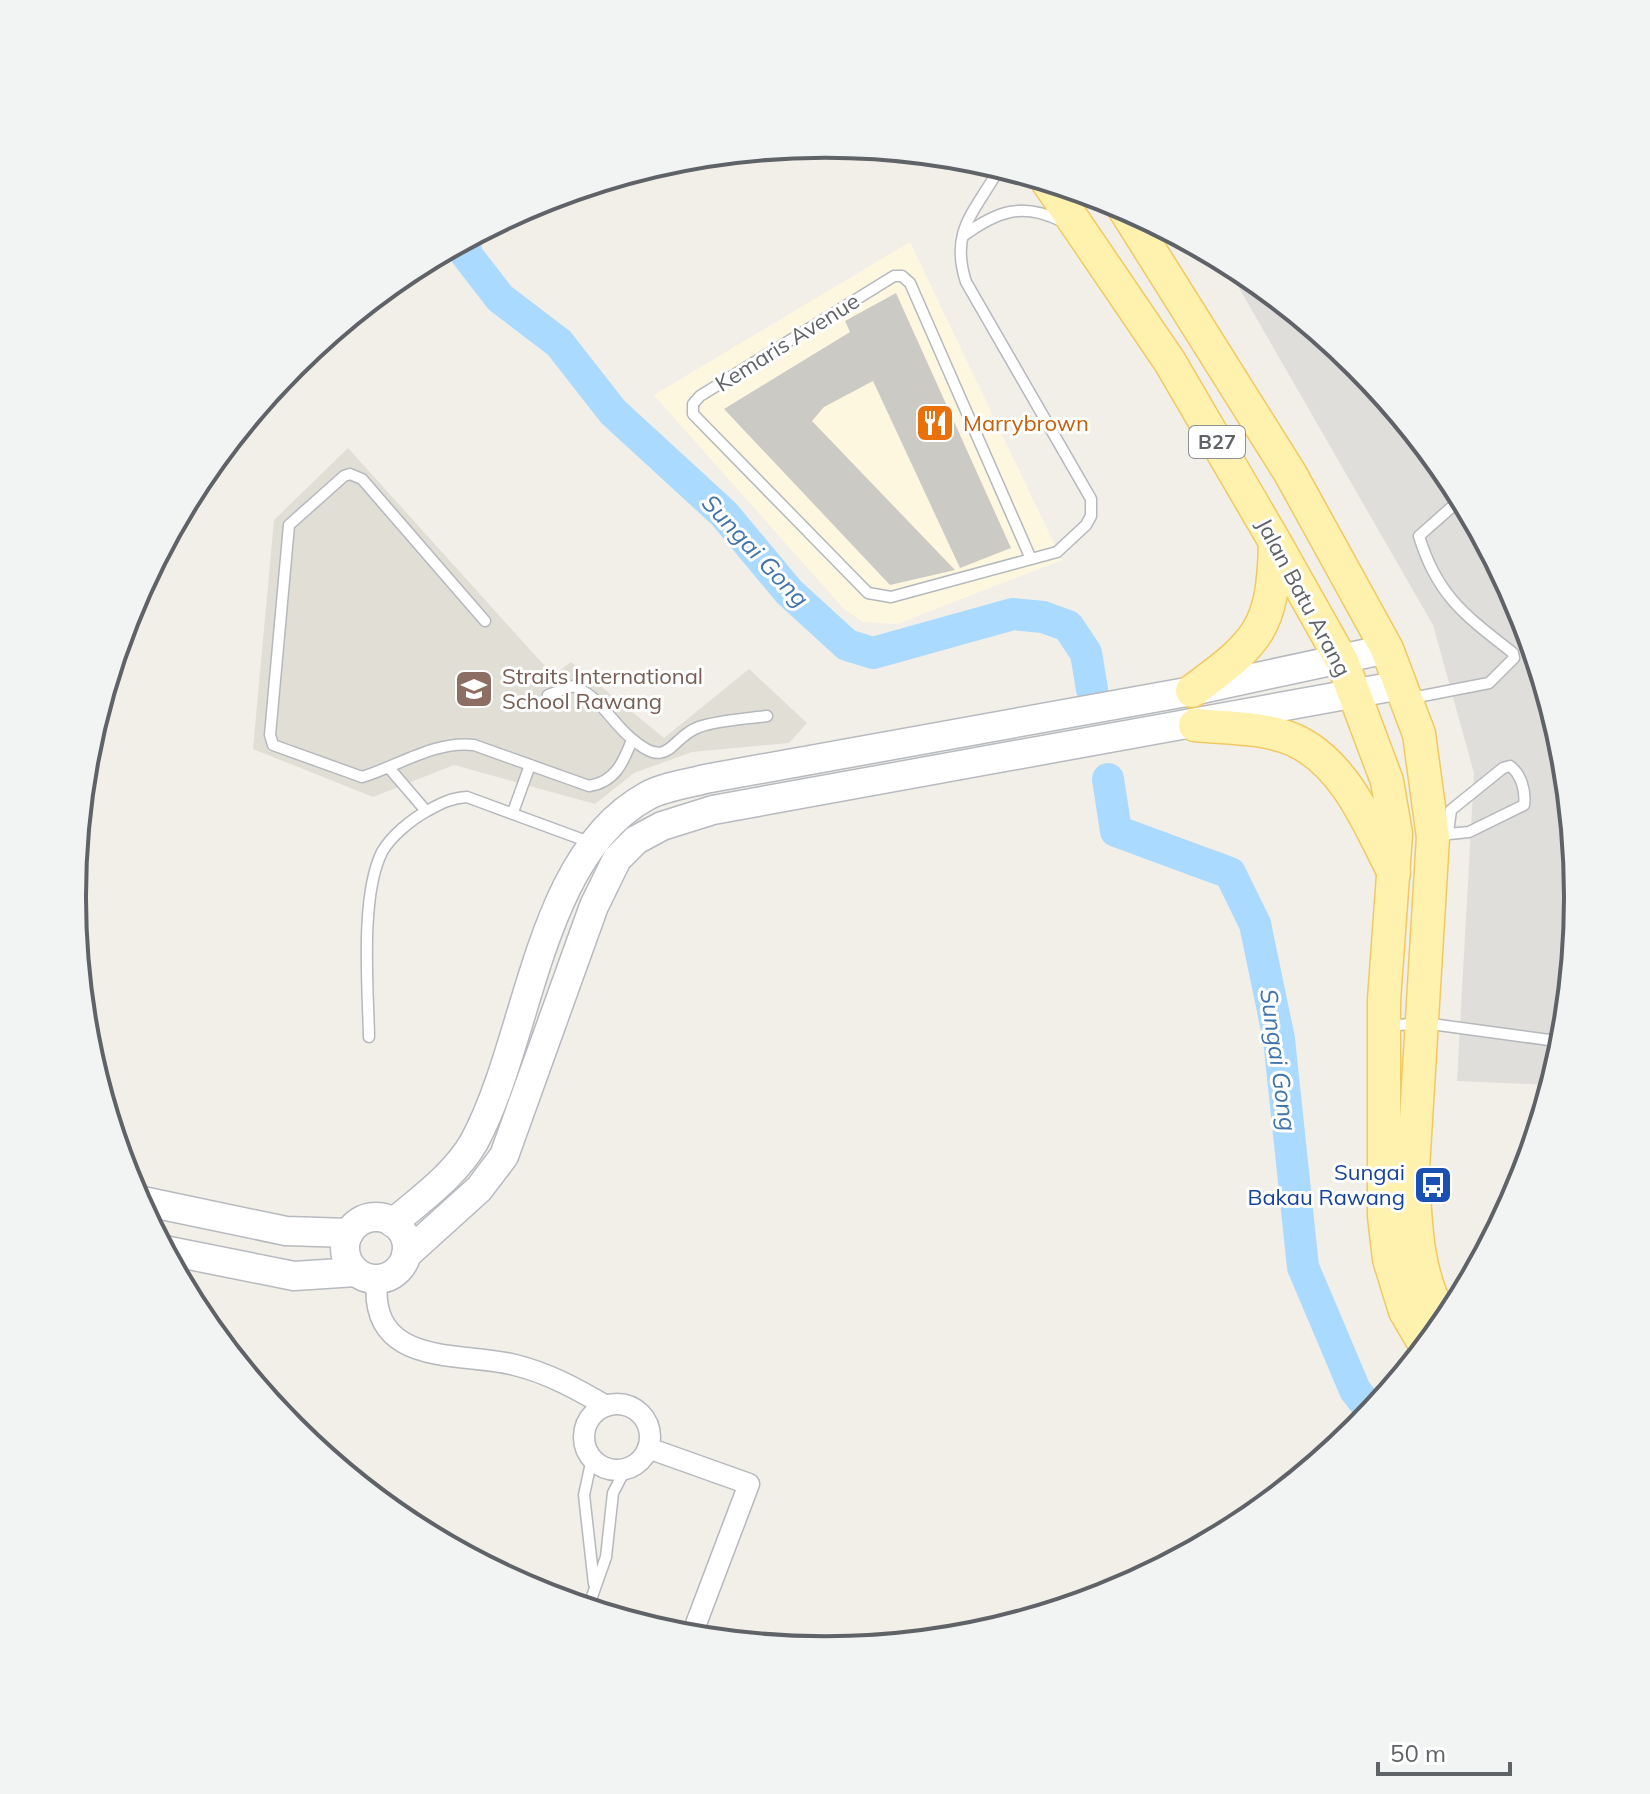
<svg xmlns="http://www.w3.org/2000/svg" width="1650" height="1794" viewBox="0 0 1650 1794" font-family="Mulish,sans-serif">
<rect width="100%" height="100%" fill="#f1efe8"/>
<polygon fill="#fef7e0" points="910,242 1062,560 897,624 863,622 844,609 654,395"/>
<polygon fill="#e0deda" points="1223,260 1244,271 1358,365 1451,479 1521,609 1564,751 1578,897 1563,1044 1551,1085 1457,1081 1474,773 1433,625"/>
<polygon fill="#e1ded6" points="348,448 553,675 571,662 664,738 749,669 807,723 789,743 692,752 634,773 595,804 454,765 373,797 253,749 274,520"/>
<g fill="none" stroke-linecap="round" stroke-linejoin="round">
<g stroke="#aadaff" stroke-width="32">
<polyline points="465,240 466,254 500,298 559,343 613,412 724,514 789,592 847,645 873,653 1013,614 1043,617 1068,626 1086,653 1092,689"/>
<polyline points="1108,779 1116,831 1230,873 1255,924 1279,1039 1303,1267 1355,1390 1372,1412"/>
</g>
</g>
<polygon fill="#cccac5" points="896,293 1011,548 960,568 873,381 824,407 812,421 955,570 890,585 724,409 850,332 845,321"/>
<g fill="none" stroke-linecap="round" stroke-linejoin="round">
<g stroke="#b5b8bc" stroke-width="13">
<g id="lane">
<path d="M1000 167C976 211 949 230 966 282L1091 499V516L1086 525 1057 552 891 597 868 593 693 414V404L700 396 894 276H902L910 283 1031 559"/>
<path d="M963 236C997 211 1022 202 1061 221"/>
<path d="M485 621 362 479 350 474 344 476 289 525 270 735 273 745 362 777C398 766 436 740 474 745L589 786C615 782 623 763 632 740"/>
<path d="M548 695 573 686C601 697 610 721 632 739 670 772 670 737 699 727 719 720 745 719 767 716"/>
<path d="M1412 698 1489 683 1514 658 1513 653C1466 616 1437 596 1419 536L1462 498"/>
<polyline points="390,769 426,811"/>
<polyline points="513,812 530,765"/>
<path d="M1439 835 1469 832 1524 805C1526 791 1521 774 1510 766L1503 768 1451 810 1448 833"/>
<polyline points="1387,1026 1424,1023 1564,1042"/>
<path d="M369 1037C368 987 360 896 382 852 391 836 412 819 427 811 442 803 451 798 467 797L592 843"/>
<polyline points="592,1458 584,1495 594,1584"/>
<polyline points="588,1608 606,1557 613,1493 626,1468"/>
</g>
</g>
<g stroke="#b5b8bc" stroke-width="23">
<g id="street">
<path d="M377 1279C368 1369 462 1351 515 1365 548 1373 577 1389 606 1406"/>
<circle cx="617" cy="1437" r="33"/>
<polyline points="648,1448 749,1484 691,1637"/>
</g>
</g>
<g stroke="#b6babf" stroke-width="31">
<g id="secondary">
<polyline points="138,1200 286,1231 349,1233"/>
<circle cx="376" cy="1248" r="31"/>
<path d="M393 1223C422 1198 455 1175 474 1142 530 1039 537 856 647 796 663 787 687 784 705 779L1192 691 1387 649"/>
<polyline points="164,1250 294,1276 356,1272"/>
<polyline points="406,1255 479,1189 504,1156 594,906 617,859 636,840 662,826 713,810 1401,685"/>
</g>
</g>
<g stroke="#f2c960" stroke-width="35">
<g id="primary">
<polyline points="1047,181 1170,362 1275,542 1342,661 1387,781 1396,834 1384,1000 1384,1216 1389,1259 1405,1311 1426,1347"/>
<path d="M1123 207 1290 473 1387 649 1419 734 1433 837 1413 1169C1415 1221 1416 1278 1445 1323"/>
<path d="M1192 691C1259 642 1273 628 1275 544"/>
<path d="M1195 725C1226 728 1264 727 1294 740 1346 764 1369 825 1394 873"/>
</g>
</g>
<use href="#lane" stroke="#fff" stroke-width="10"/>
<use href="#street" stroke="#fff" stroke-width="20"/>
<use href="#secondary" stroke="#fff" stroke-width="28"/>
<use href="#primary" stroke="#fff2af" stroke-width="32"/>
</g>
<defs>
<g id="restaurant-square" transform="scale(2)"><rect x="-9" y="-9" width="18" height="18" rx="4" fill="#e8710a" stroke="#fff"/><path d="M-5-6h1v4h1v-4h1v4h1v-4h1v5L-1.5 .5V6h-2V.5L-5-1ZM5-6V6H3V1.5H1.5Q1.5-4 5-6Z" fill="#fff"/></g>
<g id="school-square" transform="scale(2)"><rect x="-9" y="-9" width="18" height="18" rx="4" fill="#8d6e63" stroke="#fff"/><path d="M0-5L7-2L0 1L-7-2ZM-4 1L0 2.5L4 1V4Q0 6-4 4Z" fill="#fff"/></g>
<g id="bus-square" transform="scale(2)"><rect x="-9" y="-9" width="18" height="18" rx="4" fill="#1a4fb4" stroke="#fff"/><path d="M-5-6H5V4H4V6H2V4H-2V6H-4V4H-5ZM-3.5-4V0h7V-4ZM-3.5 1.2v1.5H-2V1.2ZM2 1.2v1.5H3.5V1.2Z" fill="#fff"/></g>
</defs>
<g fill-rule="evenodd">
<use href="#restaurant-square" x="935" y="423"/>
<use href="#school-square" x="474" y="689"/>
<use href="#bus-square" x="1433" y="1185"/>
</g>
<g text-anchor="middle" stroke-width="6" stroke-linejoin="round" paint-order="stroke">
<rect fill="#fff" stroke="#8f9295" stroke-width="2" x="1189" y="426" width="56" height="32" rx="6"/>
<g font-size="20" font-weight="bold" fill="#5f6368">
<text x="1217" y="449">B27</text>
</g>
<g font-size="22" fill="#5f6368" stroke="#fff">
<text transform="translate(787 342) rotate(-32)" y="8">Kemaris Avenue</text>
<text transform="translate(1304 597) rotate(62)" y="8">Jalan Batu Arang</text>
</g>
<g font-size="22" fill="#c56008" stroke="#fff" text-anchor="start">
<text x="963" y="431">Marrybrown</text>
</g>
<g font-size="22" fill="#785e54" stroke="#fff" text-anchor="start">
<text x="502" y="684">Straits International<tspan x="502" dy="25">School Rawang</tspan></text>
</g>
<g font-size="22" fill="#164399" stroke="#fff" text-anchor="end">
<text x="1405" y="1180">Sungai<tspan x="1405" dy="25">Bakau Rawang</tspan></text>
</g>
<g font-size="24" font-style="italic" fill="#4174aa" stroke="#fff">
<text transform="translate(755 551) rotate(47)" y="8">Sungai Gong</text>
<text transform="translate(1278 1060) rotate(82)" y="8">Sungai Gong</text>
</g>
</g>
<path d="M0 0H1650V1794H0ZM86 897a739 739 0 1 1 1478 0a739 739 0 1 1-1478 0Z" fill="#f2f3f3" fill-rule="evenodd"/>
<path fill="none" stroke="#5f6368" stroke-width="4" d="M86 897a739 739 0 1 1 1478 0a739 739 0 1 1-1478 0Z"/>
<path d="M1378 1762v12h132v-12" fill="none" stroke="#5f6368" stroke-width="4"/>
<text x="1390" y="1762" font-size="24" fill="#5f6368" stroke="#ffffff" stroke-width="6" paint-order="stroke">50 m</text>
</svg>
